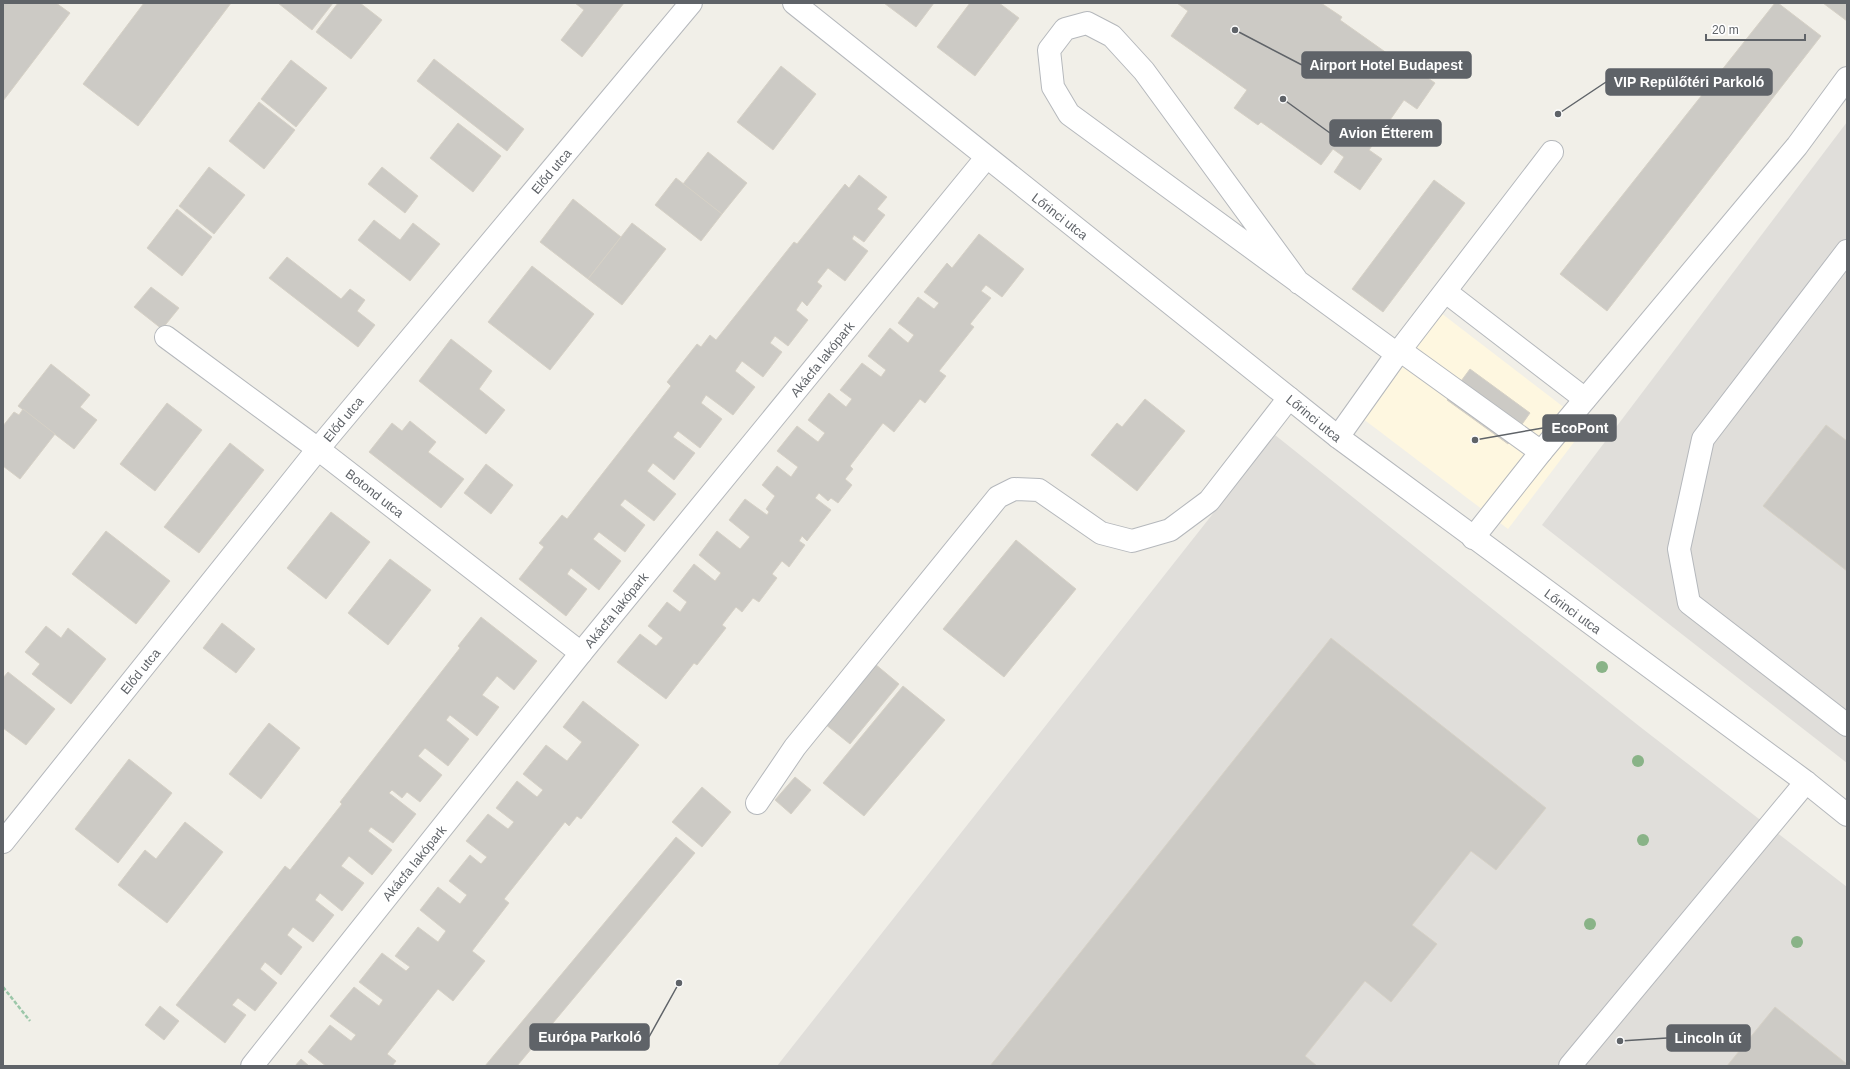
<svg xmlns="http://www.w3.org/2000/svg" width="1850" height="1069" viewBox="0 0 1850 1069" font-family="Arial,sans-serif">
<rect width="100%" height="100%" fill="#f1efe8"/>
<polygon fill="#fef7e0" points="1441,313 1587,425 1508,529 1362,418"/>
<g fill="#e0deda">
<polygon points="1847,122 1847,763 1542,525"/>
<polygon points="1275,435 1639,726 1847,887 1847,1066 777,1066"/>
</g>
<g fill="#cccac5" stroke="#d6d1c6">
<polygon points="3,3 56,3 70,13 3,101"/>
<polygon points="144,3 231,3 138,126 83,84"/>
<polygon points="278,3 333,3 312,30"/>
<polygon points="338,3 360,3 382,20 351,59 316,32"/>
<polygon points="575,3 624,3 582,57 561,40 584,10"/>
<polygon points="884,3 934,3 916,27"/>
<polygon points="970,3 999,3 1019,18 975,76 937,47"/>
<polygon points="1177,3 1321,3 1342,17 1340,20 1398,61 1400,58 1435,83 1417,109 1404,100 1369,150 1382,159 1360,190 1334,172 1344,157 1333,149 1321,165 1261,122 1258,125 1234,108 1247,90 1171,36 1188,11"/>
<polygon points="1775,3 1778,3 1821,36 1607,311 1560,274"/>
<polygon points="1823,3 1847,3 1847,21"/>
<polygon points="434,59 524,129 507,151 417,81"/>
<polygon points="291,60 327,88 296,127 261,99"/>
<polygon points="781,66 816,94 773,150 737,122"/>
<polygon points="259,102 295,130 264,169 229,141"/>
<polygon points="458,123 501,156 473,192 430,158"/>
<polygon points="708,152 747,183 722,214 683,184"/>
<polygon points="209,167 245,195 214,234 179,206"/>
<polygon points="382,167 418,196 405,213 368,184"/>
<polygon points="859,175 887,197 877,209 885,215 864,242 854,235 852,239 868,251 845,281 828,268 817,282 822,286 807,306 802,301 796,310 808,320 788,346 775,336 770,343 782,352 763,377 742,361 735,371 755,387 733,415 706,395 701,403 722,419 700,448 678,431 673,437 695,453 674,480 653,463 647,471 676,494 654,521 625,499 620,505 645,525 625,552 599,532 593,539 621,561 599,590 571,568 567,574 587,589 566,616 519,579 544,547 539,543 562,515 567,519 671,386 667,382 697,344 701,347 710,335 716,340 794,242 797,244 845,184 849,188"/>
<polygon points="676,178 722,214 701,241 655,205"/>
<polygon points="1434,180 1465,203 1383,312 1352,289"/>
<polygon points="573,199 621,237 588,279 540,242"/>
<polygon points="177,209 212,237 182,276 147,248"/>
<polygon points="374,220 400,240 413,223 440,244 410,281 358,240"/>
<polygon points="632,223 666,249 622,305 588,279"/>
<polygon points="979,234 1024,269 1002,297 986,285 981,291 991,298 970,324 974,327 939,371 946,376 925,403 920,399 894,432 883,423 850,466 853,469 845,479 852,485 838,503 831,498 828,501 819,493 815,498 831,510 807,541 802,536 799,541 805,545 789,567 782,561 772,574 777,578 759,602 753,598 742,612 736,607 722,625 726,628 697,665 694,663 666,699 617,662 640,634 656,646 663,638 648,626 667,602 680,612 687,602 673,591 694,564 715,581 721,573 699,555 717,531 740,549 750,537 729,520 745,499 767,515 769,512 766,509 775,496 762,485 777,466 791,477 798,467 777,451 797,426 818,442 825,433 808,420 829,393 846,407 852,399 840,390 862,363 881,377 886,370 868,356 890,328 908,343 914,335 898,323 918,297 934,309 939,303 924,292 947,263 952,268"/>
<polygon points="287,257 341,299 350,289 365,300 357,311 375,325 358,347 269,278"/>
<polygon points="532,266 594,314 550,370 488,322"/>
<polygon points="151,287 179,308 162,329 134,307"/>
<polygon points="451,339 492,371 479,389 505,410 486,434 419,381"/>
<polygon points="51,364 90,395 80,407 97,420 74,449 18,406"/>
<polygon points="1470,369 1530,413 1508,444 1447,400"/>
<polygon points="1145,399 1185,431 1137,491 1091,455 1117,423 1122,427"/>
<polygon points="167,403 202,430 155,491 120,464"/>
<polygon points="23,409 55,434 20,479 3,466 3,426 14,412 19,415"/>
<polygon points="410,421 436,442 428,452 464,479 441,508 369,452 392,423 402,431"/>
<polygon points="1826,425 1847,441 1847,571 1763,506"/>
<polygon points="230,443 264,470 199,553 164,527"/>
<polygon points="486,464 513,485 491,514 464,493"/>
<polygon points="331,512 370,542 326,599 287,568"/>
<polygon points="106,531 170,581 136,624 72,574"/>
<polygon points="1016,540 1076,589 1004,677 943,629"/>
<polygon points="390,559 431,590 388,645 348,613"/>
<polygon points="481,617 537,661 514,690 497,676 482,695 499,707 477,736 450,715 446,720 469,739 448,766 425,748 418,756 442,775 420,802 407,792 402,798 392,790 389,793 416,814 393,843 371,827 368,831 392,850 372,875 349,856 341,866 364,883 342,911 320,893 315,900 334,915 313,942 293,927 287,935 302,947 281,975 265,962 260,969 277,983 255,1011 238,998 232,1005 246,1015 225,1043 176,1005 285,866 290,870 342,804 340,802 460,648 458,646"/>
<polygon points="222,623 255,649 236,673 203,648"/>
<polygon points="46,626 61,638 68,628 106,659 71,704 32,674 40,664 25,652"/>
<polygon points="1331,638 1546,808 1496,870 1471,851 1412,925 1437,944 1391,1002 1365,981 1305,1056 1317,1066 990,1066"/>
<polygon points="875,664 899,684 850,744 825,724"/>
<polygon points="8,672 55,709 26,745 3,728 3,678"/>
<polygon points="903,686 945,720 864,816 823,783"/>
<polygon points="583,701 639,745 581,819 577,816 569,826 565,822 504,899 509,903 472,951 485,961 453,1001 438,989 387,1054 396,1061 392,1066 326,1066 308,1052 330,1025 351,1041 356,1035 330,1016 354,987 379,1006 383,1000 359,982 382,953 406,971 410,967 395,956 418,927 438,942 446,931 420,910 438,887 460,904 467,895 449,881 470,855 481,864 487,857 466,841 488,814 508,829 514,822 496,808 517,781 537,797 543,790 523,774 546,745 567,761 582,742 563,727"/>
<polygon points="269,723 300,748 261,799 229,774"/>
<polygon points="129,759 172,793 118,863 75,829"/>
<polygon points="795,777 811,790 791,814 775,800"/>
<polygon points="702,787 731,812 702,847 672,822"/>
<polygon points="185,822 223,852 167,923 118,885 145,850 156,859"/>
<polygon points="676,837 695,853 517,1066 485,1066"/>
<polygon points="160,1006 179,1021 164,1040 145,1025"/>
<polygon points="1775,1007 1847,1064 1847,1066 1727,1066"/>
<polygon points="301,1059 309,1066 295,1066"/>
</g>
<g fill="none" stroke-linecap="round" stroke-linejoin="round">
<g stroke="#b5b8bc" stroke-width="24">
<g id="minor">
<polyline points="794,3 1338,437 1806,782 1847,815"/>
<polyline points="1847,251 1703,439 1679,549 1689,603 1847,725"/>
<polyline points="1299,283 1144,71 1112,36 1087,23 1065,29 1049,50 1053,87 1069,114 1397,354"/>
<polyline points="1446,292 1585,399"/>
<polyline points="166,337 318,449 581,653"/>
<polyline points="1401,351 1541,452 1473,538"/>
<polyline points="1338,437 1397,354 1552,152"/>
<polyline points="1541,452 1797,146 1847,78"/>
<polyline points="757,803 795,747 998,497 1014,489 1039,490 1101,533 1132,541 1170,530 1209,501 1289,398"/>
<polyline points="3,842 318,449 691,3"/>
<polyline points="252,1066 581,653 986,158"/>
<polyline points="1570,1066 1806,782"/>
</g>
</g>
<polyline stroke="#9cc7a9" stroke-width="2.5" stroke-dasharray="4 2" stroke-linecap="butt" points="3,987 30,1021"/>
<use href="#minor" stroke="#fff" stroke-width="22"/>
</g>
<g fill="#89b387">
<circle cx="1602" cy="667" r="6"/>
<circle cx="1638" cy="761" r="6"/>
<circle cx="1643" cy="840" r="6"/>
<circle cx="1590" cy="924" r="6"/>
<circle cx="1797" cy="942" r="6"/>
</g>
<g text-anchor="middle" stroke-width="3.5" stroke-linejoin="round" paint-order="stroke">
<g font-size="13" fill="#5f6368" stroke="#fff">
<text transform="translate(551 171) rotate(-50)" y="5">Előd utca</text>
<text transform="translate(1060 216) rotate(38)" y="5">Lőrinci utca</text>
<text transform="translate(822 359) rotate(-51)" y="5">Akácfa lakópark</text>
<text transform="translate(1314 418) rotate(39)" y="5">Lőrinci utca</text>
<text transform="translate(343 419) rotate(-50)" y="5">Előd utca</text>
<text transform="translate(375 493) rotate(38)" y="5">Botond utca</text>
<text transform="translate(616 610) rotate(-51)" y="5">Akácfa lakópark</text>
<text transform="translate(1573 611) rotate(36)" y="5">Lőrinci utca</text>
<text transform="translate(140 671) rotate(-51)" y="5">Előd utca</text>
<text transform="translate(414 863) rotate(-51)" y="5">Akácfa lakópark</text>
</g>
</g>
<path fill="none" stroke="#5f6368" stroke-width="1.5" d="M1235 30L1302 65M1558 114L1606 82M1283 99L1330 133M1475 440L1543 428M679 983L649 1037M1620 1041L1667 1038"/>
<g fill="#5f6368" stroke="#fff" stroke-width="1.5">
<circle cx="1235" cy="30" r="4"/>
<circle cx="1558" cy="114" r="4"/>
<circle cx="1283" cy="99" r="4"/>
<circle cx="1475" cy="440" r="4"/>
<circle cx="679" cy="983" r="4"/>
<circle cx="1620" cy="1041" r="4"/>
</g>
<g fill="#5f6368" stroke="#5f6368" stroke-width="1.5">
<rect x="1302" y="52" width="169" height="26" rx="4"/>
<rect x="1606" y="69" width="166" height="26" rx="4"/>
<rect x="1330" y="120" width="111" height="26" rx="4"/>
<rect x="1543" y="415" width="73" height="26" rx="4"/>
<rect x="530" y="1024" width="119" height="26" rx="4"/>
<rect x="1667" y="1025" width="83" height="26" rx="4"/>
</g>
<g font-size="14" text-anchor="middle" font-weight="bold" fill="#fff">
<text x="1386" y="70">Airport Hotel Budapest</text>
<text x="1689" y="87">VIP Repülőtéri Parkoló</text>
<text x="1386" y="138">Avion Étterem</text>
<text x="1580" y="433">EcoPont</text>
<text x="590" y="1042">Európa Parkoló</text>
<text x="1708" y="1043">Lincoln út</text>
</g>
<rect width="1850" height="1069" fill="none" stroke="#5f6368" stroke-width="8"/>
<path d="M1706 34v6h99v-6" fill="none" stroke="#5f6368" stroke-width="2"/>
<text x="1712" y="34" font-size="12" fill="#5f6368" stroke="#ffffff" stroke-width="3" paint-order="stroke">20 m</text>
</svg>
